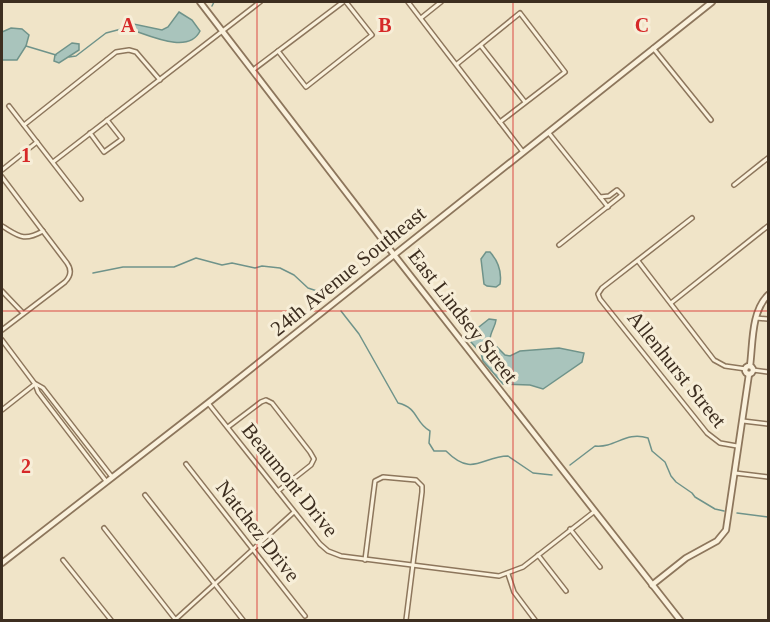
<svg xmlns="http://www.w3.org/2000/svg" width="770" height="622" viewBox="0 0 770 622" font-family="'Times New Roman',serif">
<rect width="100%" height="100%" fill="#f0e4c8"/>
<g fill="#a9c4bc" stroke="#6f938a" stroke-width="1.5">
<path d="M179 12 192 20 200 31C188 56 145 33 126 28L129 23 162 30 168 27Z"/>
<polygon points="11,28 22,29 29,35 26,46 17,60 2,60 2,32"/>
<polygon points="72,43 79,44 79,50 59,63 54,61 55,55"/>
<path d="M486 252H490C498 261 502 272 500 284L496 287 487 286 484 284 481 259Z"/>
<path d="M489 319 496 320C495 328 490 332 490 340L505 355 510 356 520 351 559 348 584 353 582 362 543 389 530 385 503 384 483 361 481 353 471 342 474 331Z"/>
</g>
<g fill="none" stroke-linecap="round" stroke-linejoin="round">
<g stroke="#6f938a" stroke-width="1.5">
<polyline points="212,6 214,2"/>
<polyline points="26,46 56,55"/>
<polyline points="69,57 76,56 106,33 125,28"/>
<polyline points="93,273 123,267 174,267 196,258 222,265 232,263 255,268 262,266 280,268 294,275 308,288 329,295"/>
<path d="M341 311 359 334 398 403C419 408 414 422 430 431L429 443 434 451H446C473 478 482 456 508 456L533 473 552 475"/>
<path d="M570 465 595 446C616 448 625 431 648 438L652 451 665 462 671 476 676 482 692 493 695 497 715 509 724 511"/>
<polyline points="737,513 768,517"/>
</g>
<g stroke="#8d765c" stroke-width="6">
<g id="minor">
<polyline points="408,2 523,152"/>
<polyline points="421,18 441,2"/>
<polyline points="481,46 525,102"/>
<polyline points="653,48 711,120"/>
<polyline points="278,51 306,87 372,35 346,2"/>
<polyline points="457,64 520,13 565,72 500,122"/>
<polyline points="253,70 343,2"/>
<polyline points="9,106 81,199"/>
<polyline points="24,125 116,52 129,50 136,52 160,80"/>
<polyline points="548,132 608,207"/>
<polyline points="90,133 104,152 122,139 107,120"/>
<polyline points="53,162 260,2"/>
<polyline points="2,170 37,142"/>
<path d="M2 177 67 263C72 270 71 276 65 282L2 330"/>
<polyline points="734,185 768,158"/>
<polyline points="692,218 602,288 598,294 600,299 707,433 720,443 737,446"/>
<path d="M2 226C19 236 23 242 43 231"/>
<polyline points="559,245 622,195 617,190 609,196 600,197"/>
<polyline points="638,261 714,360 725,366 746,369"/>
<polyline points="2,291 23,313"/>
<polyline points="671,303 768,226"/>
<polyline points="756,318 768,319"/>
<polyline points="2,340 35,384 38,392 106,481"/>
<polyline points="753,370 768,372"/>
<polyline points="36,384 43,388 112,477"/>
<polyline points="208,403 320,544 328,551 341,556 499,576 523,567 595,511"/>
<polyline points="2,410 35,384"/>
<polyline points="743,421 768,424"/>
<polyline points="228,427 261,402 266,400 272,403 310,452 314,459 311,465 278,491"/>
<polyline points="186,464 305,616"/>
<polyline points="735,473 768,477"/>
<polyline points="145,495 243,620"/>
<polyline points="104,528 175,619"/>
<polyline points="570,529 600,567"/>
<polyline points="538,555 566,591"/>
<polyline points="63,560 111,620"/>
<polyline points="365,560 375,481 383,477 416,480 422,486 422,492 406,620"/>
<polyline points="508,574 514,592 535,620"/>
<polyline points="175,620 294,512"/>
</g>
</g>
<g stroke="#8d765c" stroke-width="8">
<g id="tertiary">
<polyline points="200,2 395,256 680,620"/>
<path d="M750 366C753 343 751 312 768 295"/>
<circle cx="749" cy="370" r="4"/>
<polyline points="2,563 208,403 712,2"/>
<polyline points="652,585 686,558 717,541 726,530 749,374"/>
</g>
</g>
<use href="#minor" stroke="#faf1dc" stroke-width="3"/>
<use href="#tertiary" stroke="#faf1dc" stroke-width="4.5"/>
</g>
<path fill="none" stroke="#d62828" stroke-width="1.5" stroke-opacity="0.55" d="M257 2V620M513 2V620M2 311H768"/>
<g text-anchor="middle" stroke-width="6" stroke-linejoin="round" paint-order="stroke">
<g font-size="21" fill="#3d2e20" stroke="#f7eed8">
<text transform="translate(348 271) rotate(-39)" y="7">24th Avenue Southeast</text>
<text transform="translate(463 316) rotate(52)" y="7">East Lindsey Street</text>
<text transform="translate(677 369) rotate(51)" y="7">Allenhurst Street</text>
<text transform="translate(290 480) rotate(51)" y="7">Beaumont Drive</text>
<text transform="translate(258 531) rotate(52)" y="7">Natchez Drive</text>
</g>
</g>
<g font-size="20" text-anchor="middle" font-weight="bold" fill="#d62828" stroke="#f7eed8" stroke-width="6" stroke-linejoin="round" paint-order="stroke">
<text x="128" y="32">A</text>
<text x="385" y="32">B</text>
<text x="642" y="32">C</text>
<text x="26" y="162">1</text>
<text x="26" y="473">2</text>
</g>
<rect width="770" height="622" fill="none" stroke="#3d2e20" stroke-width="6"/>
</svg>
